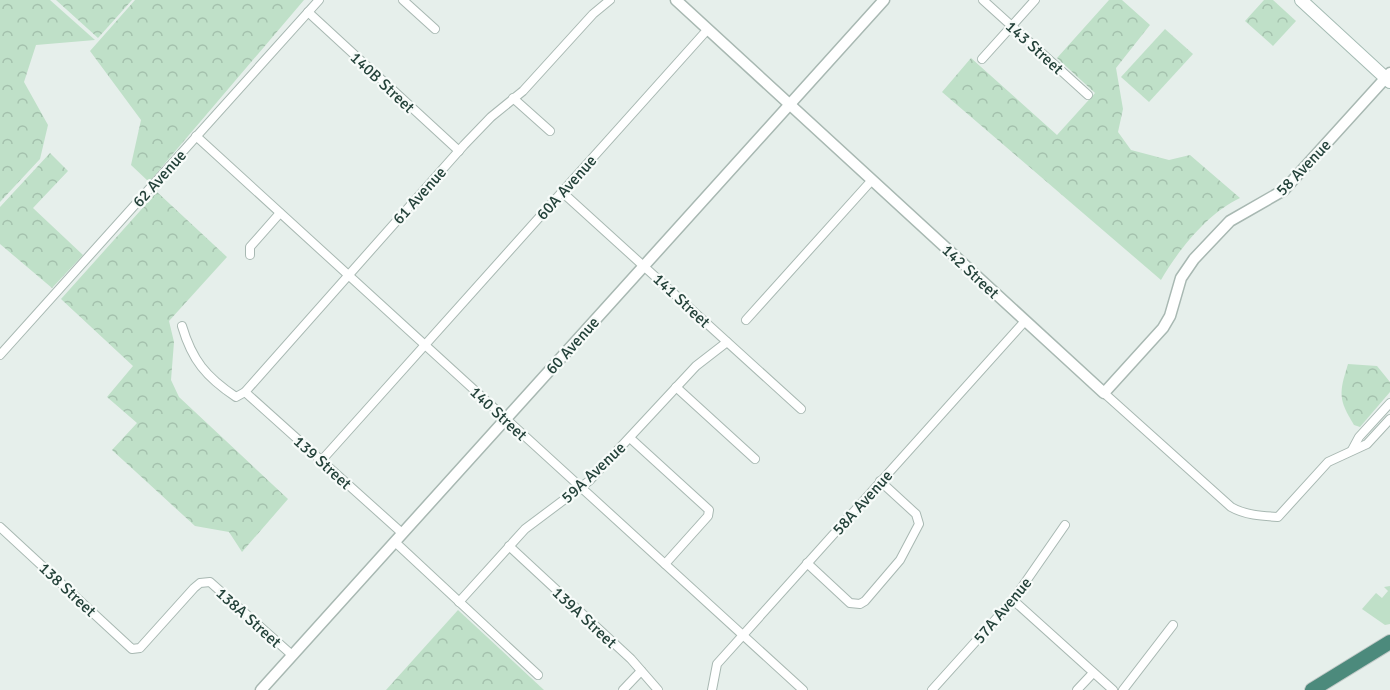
<svg xmlns="http://www.w3.org/2000/svg" width="1390" height="690" viewBox="0 0 1390 690" font-family="Signika,sans-serif">
<defs>
<pattern id="forest-crowns" width="20" height="18" patternUnits="userSpaceOnUse" patternTransform="scale(1.5)"><rect width="20" height="18" fill="#bfe0c8"/><path d="M2 6a3 3 0 1 1 6 0M12 15a3 3 0 1 1 6 0" fill="none" stroke="#a4c1ad"/></pattern>
</defs>
<rect width="100%" height="100%" fill="#e6efeb"/>
<polygon fill="#bfe0c8" points="1390,586 1390,624 1385,625 1362,609 1376,593 1382,598 1388,591 1384,587"/>
<g fill="url(#forest-crowns)">
<polygon points="0,0 50,0 95,40 36,45 24,82 48,125 40,159 0,202"/>
<polygon points="56,0 132,0 98,38"/>
<polygon points="135,0 304,0 149,182 131,165 141,120 90,51"/>
<path d="M1109 0H1122L1150 25 1116 68 1123 109 1118 132 1131 150 1169 160 1190 155 1240 198C1208 213 1179 249 1161 280L942 92 971 58 1057 135 1095 93 1057 58Z"/>
<polygon points="1264,0 1273,0 1296,21 1273,46 1245,21"/>
<polygon points="1165,29 1193,54 1149,102 1121,77"/>
<polygon points="50,153 68,171 33,208 83,255 52,288 0,244 0,207"/>
<polygon points="157,192 227,257 169,321 174,342 171,380 179,397 288,499 242,552 229,532 195,526 112,450 137,423 107,397 133,366 61,299"/>
<path d="M1348 364 1377 366 1390 382V392L1360 427 1354 425C1338 399 1339 393 1348 364Z"/>
<polygon points="458,610 544,690 386,690"/>
</g>
<g fill="none" stroke-linecap="round" stroke-linejoin="round">
<g stroke="#a8b8b2" stroke-width="10">
<g id="minor">
<polyline points="403,0 435,29"/>
<polyline points="983,0 1088,95"/>
<polyline points="308,12 459,151"/>
<polyline points="982,59 1035,0"/>
<polyline points="513,98 550,131"/>
<polyline points="196,136 803,690"/>
<polyline points="562,192 801,409"/>
<polyline points="250,255 250,247 280,213"/>
<polyline points="746,320 872,180"/>
<path d="M182 326C192 360 206 377 236 397L245 392 464 145 491 117 523 91 593 14 610 0"/>
<polyline points="0,355 319,0"/>
<polyline points="676,387 755,459"/>
<polyline points="245,392 402,533"/>
<path d="M1104 393 1231 507C1245 515 1262 516 1278 517L1328 462 1367 444 1390 419"/>
<polyline points="630,438 709,510 708,516 665,564"/>
<polyline points="1352,450 1359,437 1390,403"/>
<polyline points="321,461 708,29"/>
<polyline points="0,527 132,649 140,648 194,588 200,583 210,582 292,655"/>
<polyline points="395,542 538,675"/>
<polyline points="509,546 631,659 658,690"/>
<polyline points="807,563 850,603 860,604 865,601 900,560 919,524 916,514 880,481"/>
<polyline points="1013,600 1113,690"/>
<polyline points="459,602 525,529 589,481 696,366 727,342"/>
<polyline points="623,690 641,671"/>
<polyline points="712,690 717,664 1025,321"/>
<polyline points="932,690 1013,600 1065,525"/>
<polyline points="1077,690 1093,673"/>
<polyline points="1123,690 1173,625"/>
</g>
</g>
<g stroke="#a8b8b2" stroke-width="13">
<g id="tertiary">
<polyline points="676,0 1104,393 1163,328 1170,316 1181,278 1194,259 1230,221 1284,190 1390,73"/>
<polyline points="261,690 884,0"/>
</g>
</g>
<g stroke="#a4bbb3" stroke-width="14">
<polyline id="secondary" points="1301,0 1390,82"/>
</g>
<g stroke="#c2cac8" stroke-width="16">
<polyline id="trunk" points="1312,690 1390,642"/>
</g>
<use href="#minor" stroke="#fff" stroke-width="8"/>
<use href="#tertiary" stroke="#fff" stroke-width="10"/>
<use href="#secondary" stroke="#fff" stroke-width="12"/>
<use href="#trunk" stroke="#4c8a7c" stroke-width="14"/>
</g>
<g text-anchor="middle" stroke-width="4.5" stroke-linejoin="round" paint-order="stroke">
<g font-size="16" fill="#24423a" stroke="#f7fbf9">
<text transform="translate(1035 47) rotate(42)" y="6">143 Street</text>
<text transform="translate(383 82) rotate(43)" y="6">140B Street</text>
<text transform="translate(1303 167) rotate(-46)" y="6">58 Avenue</text>
<text transform="translate(159 178) rotate(-48)" y="6">62 Avenue</text>
<text transform="translate(566 187) rotate(-48)" y="6">60A Avenue</text>
<text transform="translate(419 195) rotate(-48)" y="6">61 Avenue</text>
<text transform="translate(971 271) rotate(43)" y="6">142 Street</text>
<text transform="translate(682 300) rotate(43)" y="6">141 Street</text>
<text transform="translate(572 345) rotate(-48)" y="6">60 Avenue</text>
<text transform="translate(499 413) rotate(43)" y="6">140 Street</text>
<text transform="translate(323 462) rotate(42)" y="6">139 Street</text>
<text transform="translate(593 472) rotate(-43)" y="6">59A Avenue</text>
<text transform="translate(862 502) rotate(-48)" y="6">58A Avenue</text>
<text transform="translate(68 589) rotate(43)" y="6">138 Street</text>
<text transform="translate(1002 610) rotate(-50)" y="6">57A Avenue</text>
<text transform="translate(249 617) rotate(42)" y="6">138A Street</text>
<text transform="translate(585 617) rotate(43)" y="6">139A Street</text>
</g>
</g>
</svg>
